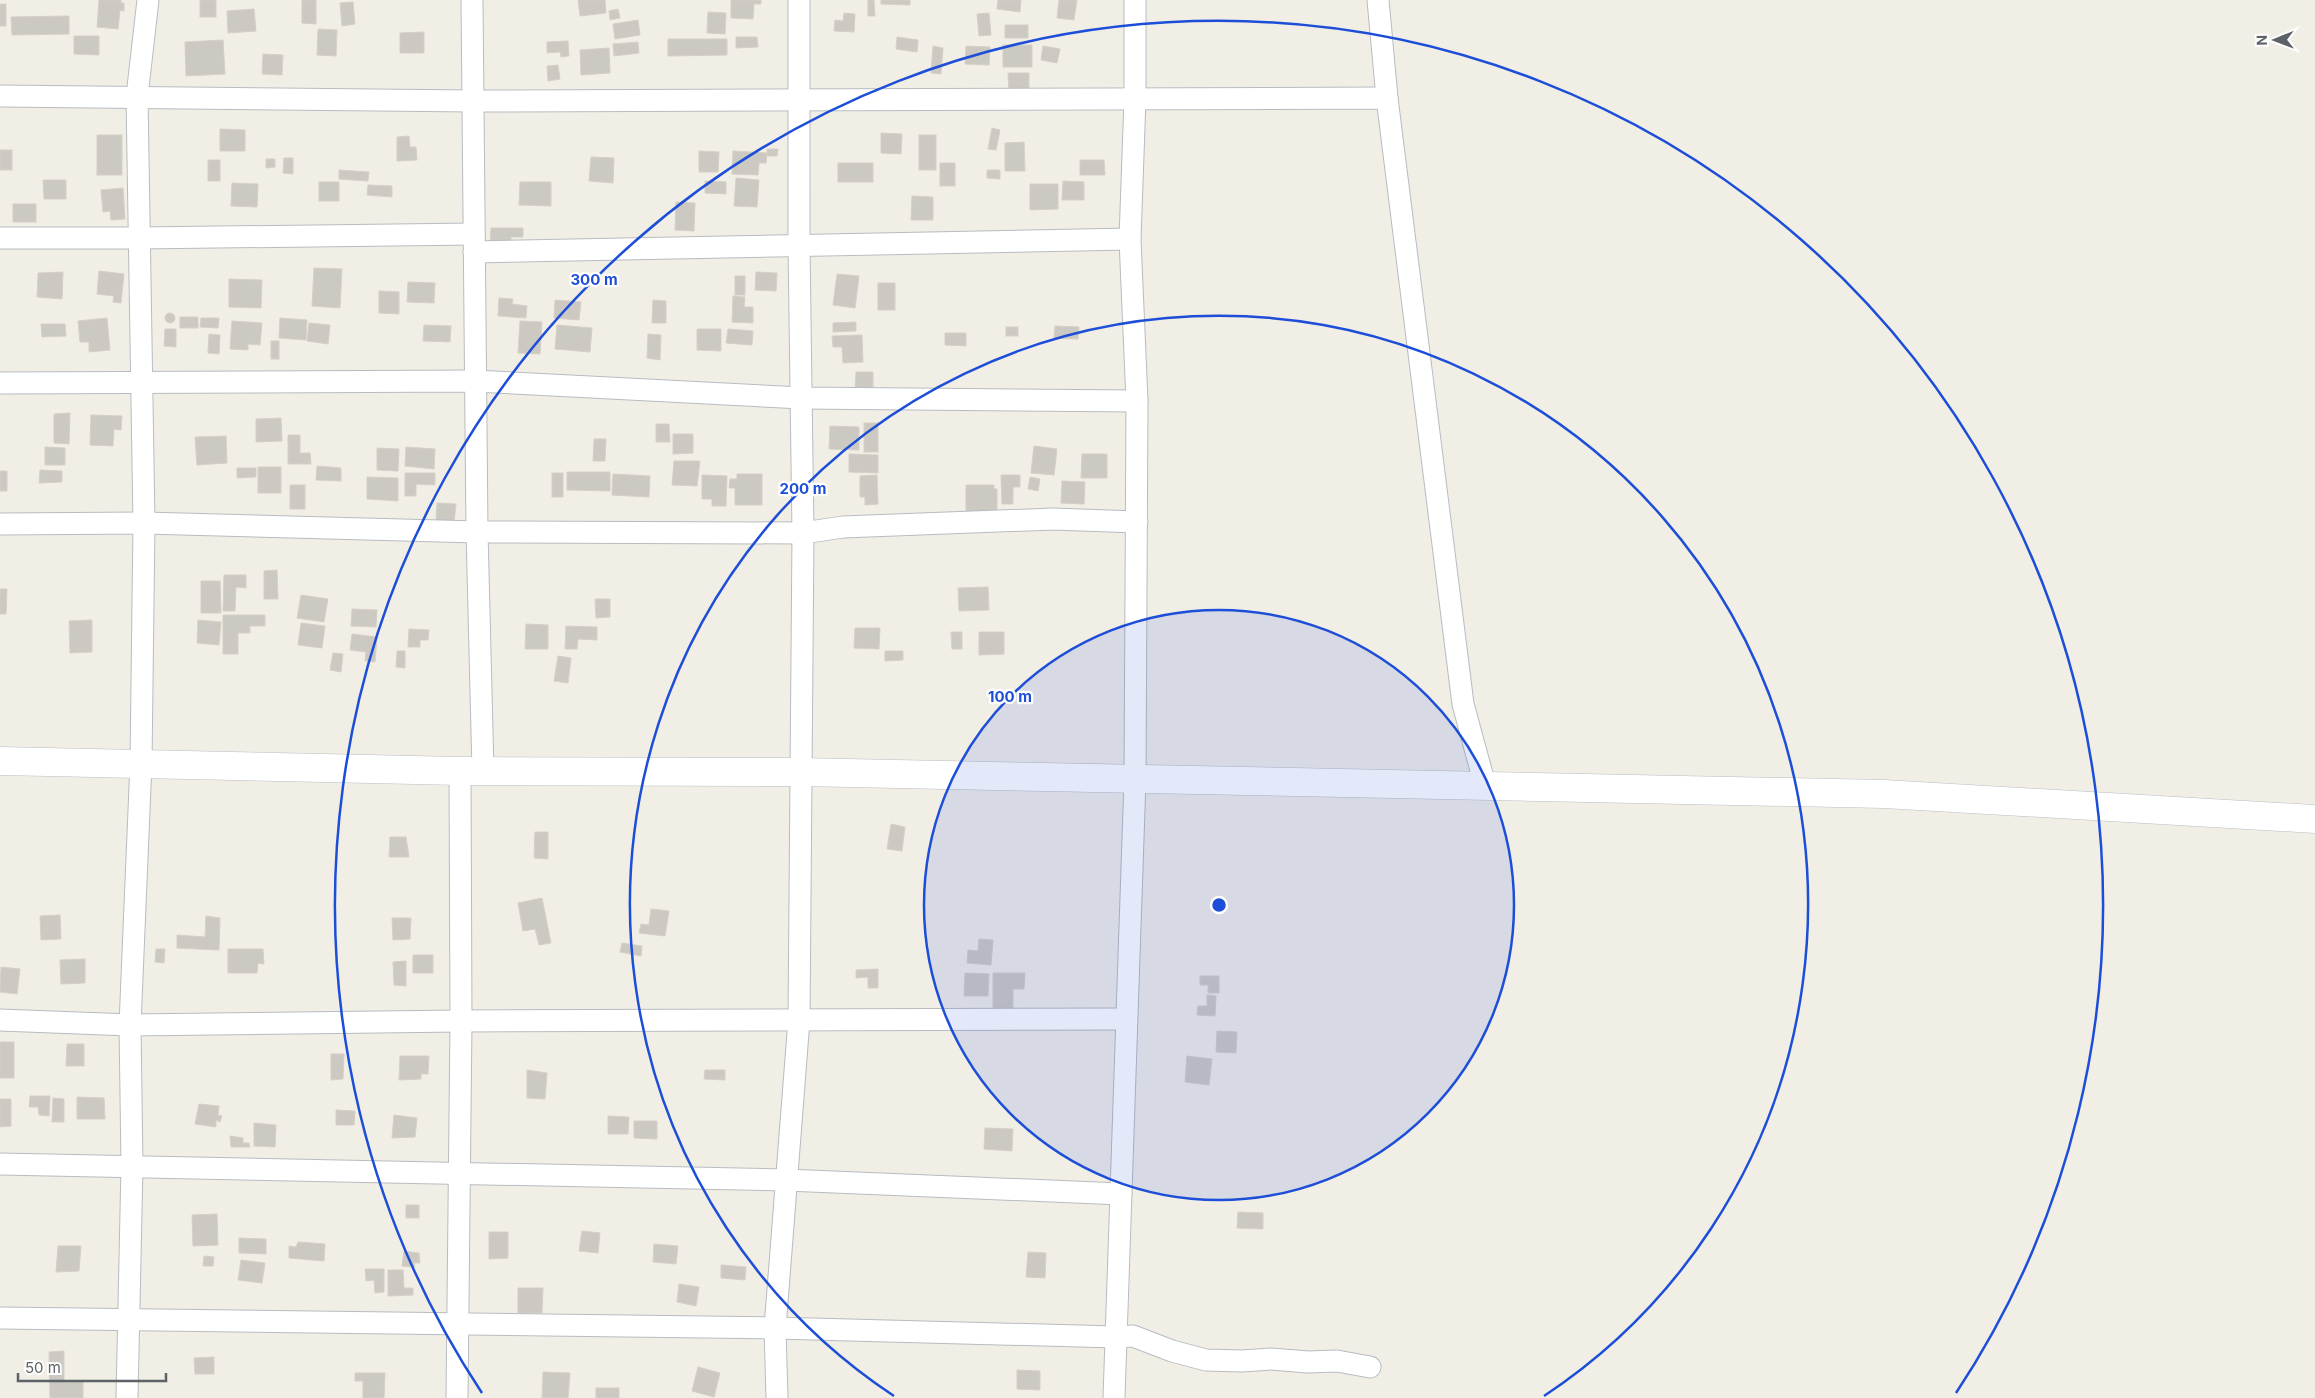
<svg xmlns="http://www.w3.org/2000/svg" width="2315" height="1398" viewBox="0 0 2315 1398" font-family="Inter,sans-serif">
<rect width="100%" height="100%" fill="#f1eee6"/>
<g fill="#ccc9c3" stroke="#d6d0c4">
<polygon points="99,0 121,0 121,3 124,3 124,11 120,10 118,29 97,27"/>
<rect x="200" y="0" width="16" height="17"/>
<polygon points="302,0 316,0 316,24 302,23"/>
<polygon points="578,0 605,0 606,13 580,16"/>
<polygon points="731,0 761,0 761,4 754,4 753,19 731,18"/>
<polygon points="868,0 874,0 875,16 868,16"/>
<polygon points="881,0 910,0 910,5 881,4"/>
<polygon points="998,0 1021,0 1020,12 997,9"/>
<polygon points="1059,0 1077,0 1074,20 1057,18"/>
<polygon points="353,2 355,24 342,26 340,3"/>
<rect x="0" y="4" width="6" height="22"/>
<polygon points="254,9 256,31 228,33 227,11"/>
<polygon points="618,9 620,18 610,20 609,11"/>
<polygon points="708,12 726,13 725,34 707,33"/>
<polygon points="844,13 855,14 854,32 834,31 835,20 843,21"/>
<polygon points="989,13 991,35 979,36 977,14"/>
<polygon points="69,16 69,34 12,35 11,17"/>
<polygon points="638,20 640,35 615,39 613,24"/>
<rect x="1005" y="25" width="23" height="13"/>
<polygon points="318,29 337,30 336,56 317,55"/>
<polygon points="424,32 424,53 400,53 400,33"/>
<polygon points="74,36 99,36 99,55 74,54"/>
<polygon points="736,37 757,37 758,47 736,48"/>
<polygon points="897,37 918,40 917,52 896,49"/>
<polygon points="668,39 727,39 727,55 668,56"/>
<polygon points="223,40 225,74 186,76 185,42"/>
<polygon points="568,41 569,56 561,57 560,52 547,53 547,42"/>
<polygon points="638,42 639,53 614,56 613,44"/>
<rect x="1003" y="45" width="29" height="22"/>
<polygon points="933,46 943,48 941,74 931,73"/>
<polygon points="966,46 990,47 989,65 965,64"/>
<polygon points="1043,46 1060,49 1057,63 1041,60"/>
<polygon points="609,48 610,73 581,75 580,50"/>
<polygon points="263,54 283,55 282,75 262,74"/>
<polygon points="558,65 560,79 548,81 547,66"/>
<polygon points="1008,73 1029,73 1029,93 1009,94"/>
<polygon points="992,128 1000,130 996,150 988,149"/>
<polygon points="220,129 245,130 245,151 220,151"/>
<polygon points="881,133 902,134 901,154 881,153"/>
<rect x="97" y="135" width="25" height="40"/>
<rect x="919" y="135" width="17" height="35"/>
<polygon points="409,136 410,147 416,147 417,160 397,161 397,137"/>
<polygon points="1024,142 1025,171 1005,171 1005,143"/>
<polygon points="767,149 778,149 777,156 767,156"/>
<rect x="0" y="150" width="12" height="20"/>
<polygon points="699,151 719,152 718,172 699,172"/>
<polygon points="733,151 767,153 766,163 759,163 758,175 732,174"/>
<polygon points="591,157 614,158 613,183 589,181"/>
<polygon points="284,158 293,158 293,174 283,173"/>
<polygon points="266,159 275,159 275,167 266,168"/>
<rect x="208" y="160" width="12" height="21"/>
<polygon points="1080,160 1104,160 1105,175 1080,175"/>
<rect x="838" y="163" width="35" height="19"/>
<rect x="940" y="163" width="15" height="23"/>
<polygon points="339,170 369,172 368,181 339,179"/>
<polygon points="987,170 1000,170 1000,179 987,178"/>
<polygon points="736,178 759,180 757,207 734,206"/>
<polygon points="43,180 66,180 66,199 44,199"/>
<polygon points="705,181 726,182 726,194 705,193"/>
<polygon points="1063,181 1084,182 1084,200 1062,200"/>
<rect x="319" y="182" width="20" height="19"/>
<polygon points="520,182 551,182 551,206 519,205"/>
<polygon points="232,183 258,184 257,207 231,206"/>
<polygon points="1030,184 1058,184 1058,209 1030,210"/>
<polygon points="368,185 392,186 392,197 367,195"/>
<polygon points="123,188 125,219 111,220 110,211 103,212 101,190"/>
<polygon points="912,196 933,197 933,220 911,220"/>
<polygon points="676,202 695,203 694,231 675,230"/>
<rect x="13" y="204" width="23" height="18"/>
<polygon points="491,228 523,228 523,237 511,237 511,246 490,245"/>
<polygon points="314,268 342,269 340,308 312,306"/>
<polygon points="99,271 124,274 121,303 113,302 114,296 97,294"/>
<polygon points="63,272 62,299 37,297 38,273"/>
<polygon points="756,272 777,273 776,291 755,290"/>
<polygon points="837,274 859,276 855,308 833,305"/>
<rect x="735" y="276" width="10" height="19"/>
<polygon points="229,279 262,280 261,308 229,307"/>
<polygon points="408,282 435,283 434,303 407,302"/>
<rect x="878" y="283" width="17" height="27"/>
<polygon points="379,291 399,292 399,314 379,313"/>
<polygon points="733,296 745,297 744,307 753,307 753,323 732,322"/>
<polygon points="499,298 513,299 512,304 527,306 526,318 498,316"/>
<polygon points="555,300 581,302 579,320 554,318"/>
<polygon points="653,300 666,301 666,323 652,323"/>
<circle cx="170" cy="318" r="5"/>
<rect x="180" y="317" width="18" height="11"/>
<polygon points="107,318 110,350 89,352 89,342 80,342 78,321"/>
<polygon points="201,318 219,318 218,328 200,327"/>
<polygon points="280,318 307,320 306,340 279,338"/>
<polygon points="232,321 262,323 260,345 248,344 248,350 230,349"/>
<polygon points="520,321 542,322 540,354 518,353"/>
<polygon points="856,322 856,331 833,332 833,323"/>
<polygon points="309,323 330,325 328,344 307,341"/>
<polygon points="41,324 65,324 66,336 42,337"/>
<polygon points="424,325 451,326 450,342 423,341"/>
<polygon points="557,325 592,328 590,352 555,349"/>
<polygon points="1055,326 1079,327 1078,339 1054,338"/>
<rect x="1006" y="327" width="12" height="9"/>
<polygon points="165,329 176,329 176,347 164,346"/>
<polygon points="697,329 721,329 721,351 697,350"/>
<polygon points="728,329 753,331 752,345 726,343"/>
<polygon points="945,333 966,333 966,346 945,345"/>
<polygon points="209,334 220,335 219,354 208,353"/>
<polygon points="648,334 661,335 660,360 647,358"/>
<polygon points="862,335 863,362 843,363 842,347 833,347 832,336"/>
<rect x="271" y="341" width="8" height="18"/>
<polygon points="856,372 873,372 873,390 855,390"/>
<polygon points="70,413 69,444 54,443 54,414"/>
<polygon points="91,415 122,416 121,430 114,429 113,446 90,445"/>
<polygon points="281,418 282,441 256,442 256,419"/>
<rect x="864" y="423" width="14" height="29"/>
<polygon points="656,424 669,424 670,442 656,442"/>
<polygon points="830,426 859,427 859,450 829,449"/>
<polygon points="673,434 693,434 693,453 673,454"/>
<polygon points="288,435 300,435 300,453 310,453 311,464 288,464"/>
<polygon points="226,436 227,463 197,465 195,437"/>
<polygon points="594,439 606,439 605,461 593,461"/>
<polygon points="1034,446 1057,449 1054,475 1031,473"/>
<polygon points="45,447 65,448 65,465 45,465"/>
<polygon points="406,447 435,449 434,469 405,466"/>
<polygon points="377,448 399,449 398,471 377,470"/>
<polygon points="849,454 878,455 878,473 849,472"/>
<polygon points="1082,454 1107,454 1107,478 1081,478"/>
<polygon points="674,461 700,461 697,486 672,485"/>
<polygon points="317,466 341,468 341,481 316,480"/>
<rect x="258" y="467" width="23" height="26"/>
<polygon points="237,468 256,468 256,477 237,478"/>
<polygon points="40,470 62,471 62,482 39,483"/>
<rect x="0" y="471" width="7" height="20"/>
<polygon points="567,472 610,472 610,491 567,490"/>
<polygon points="405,473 435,473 435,485 416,484 416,496 405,496"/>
<rect x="552" y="473" width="11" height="24"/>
<polygon points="613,474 650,476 649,497 612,495"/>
<polygon points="737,474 762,474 762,505 735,505 735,488 729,488 730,479 737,479"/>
<polygon points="702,475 727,476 726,506 712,506 712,499 702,499"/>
<polygon points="877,475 878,504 865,505 865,497 860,497 860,476"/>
<polygon points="1001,475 1020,475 1020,487 1013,487 1013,504 1002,504"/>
<polygon points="367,477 398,478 398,501 367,499"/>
<polygon points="1030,477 1040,479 1038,491 1028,489"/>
<polygon points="1062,481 1085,482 1084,504 1061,503"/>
<rect x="290" y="485" width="15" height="24"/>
<polygon points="966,485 994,485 994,489 997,489 997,519 966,515"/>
<polygon points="437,503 456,504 454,522 436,521"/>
<polygon points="277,570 278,599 264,599 264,571"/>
<polygon points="224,575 246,575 246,588 236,587 235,611 223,611"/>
<polygon points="201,581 220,581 221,613 201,613"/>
<polygon points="988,587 989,610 959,611 958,588"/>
<polygon points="0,589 7,589 6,614 0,614"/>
<polygon points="301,595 328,599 324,622 297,618"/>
<polygon points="595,599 610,599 610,617 596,618"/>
<polygon points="352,609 377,610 376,627 351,626"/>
<polygon points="223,615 265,615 265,626 250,626 250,633 238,633 238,654 223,654"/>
<polygon points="92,620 92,652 70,653 69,621"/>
<polygon points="198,620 221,622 219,645 197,643"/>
<polygon points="301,623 325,626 322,648 298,645"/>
<polygon points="526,624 548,625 548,649 525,649"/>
<polygon points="566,626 597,627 597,640 578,639 577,649 565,649"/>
<polygon points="855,628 880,628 879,649 854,648"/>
<polygon points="409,629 429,630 428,640 420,640 420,647 408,647"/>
<polygon points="951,632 962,632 962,649 952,649"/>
<polygon points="979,632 1004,632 1004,654 979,655"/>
<polygon points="352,634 377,637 375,662 365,661 366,652 350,650"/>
<polygon points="397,651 405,651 405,668 396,667"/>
<polygon points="885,651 903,651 903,660 885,661"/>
<polygon points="333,653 343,654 341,672 330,670"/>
<polygon points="558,656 571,658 568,683 554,681"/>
<polygon points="891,824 905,827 902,851 887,849"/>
<polygon points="535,832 548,832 548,859 534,858"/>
<polygon points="390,837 406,837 409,857 389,857"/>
<polygon points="542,898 551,943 539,945 535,929 523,931 518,903"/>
<polygon points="651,909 669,911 665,936 639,933 641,924 649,925"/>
<polygon points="60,915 61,939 41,940 40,916"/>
<polygon points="206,916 220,918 219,950 177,948 177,935 205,937"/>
<polygon points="392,918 411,918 410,939 393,940"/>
<polygon points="979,939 993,940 991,965 967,963 968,950 978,951"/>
<polygon points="622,943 642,946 641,956 620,952"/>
<polygon points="156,949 165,949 164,963 155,962"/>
<polygon points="228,949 263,949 264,964 258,963 257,973 228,973"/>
<rect x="413" y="955" width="20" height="18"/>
<polygon points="85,959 85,983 61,984 60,960"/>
<polygon points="406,961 406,986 394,985 393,962"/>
<polygon points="1,967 20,969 17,994 0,992"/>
<polygon points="878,969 878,988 868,988 868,977 856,978 856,970"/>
<polygon points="965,973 989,974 988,996 964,996"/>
<polygon points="993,973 1025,973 1024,989 1013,989 1013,1014 993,1014"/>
<polygon points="1200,976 1219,976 1219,993 1208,993 1208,985 1200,985"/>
<polygon points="1207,995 1216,996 1215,1016 1197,1015 1198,1006 1207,1006"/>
<polygon points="1217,1031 1237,1032 1236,1053 1216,1052"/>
<rect x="0" y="1042" width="14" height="36"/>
<polygon points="67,1044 84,1044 84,1066 66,1066"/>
<polygon points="331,1054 344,1054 343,1079 331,1080"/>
<polygon points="400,1056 429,1056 428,1074 421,1074 421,1079 399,1080"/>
<polygon points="1187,1056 1212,1059 1209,1085 1185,1082"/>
<polygon points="527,1070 547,1073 545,1099 527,1098"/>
<polygon points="705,1070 725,1070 725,1080 704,1079"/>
<polygon points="30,1096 50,1096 49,1116 39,1115 38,1107 29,1107"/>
<polygon points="77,1097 104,1098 105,1119 77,1119"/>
<polygon points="53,1098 64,1099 64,1122 52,1122"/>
<polygon points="0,1099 11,1099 11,1126 0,1127"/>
<polygon points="199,1104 219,1106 218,1115 222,1116 220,1122 216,1120 216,1127 195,1124"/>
<polygon points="336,1110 355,1111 354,1125 336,1125"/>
<polygon points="394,1115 417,1118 415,1137 392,1138"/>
<polygon points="608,1116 629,1117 628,1134 608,1134"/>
<polygon points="634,1121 657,1121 657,1139 634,1138"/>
<polygon points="254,1123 276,1125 275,1147 254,1146"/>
<polygon points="985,1128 1013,1129 1012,1151 984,1149"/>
<polygon points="230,1136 243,1138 243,1143 249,1143 250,1147 231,1147"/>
<rect x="406" y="1205" width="13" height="13"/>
<polygon points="1238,1212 1263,1213 1263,1229 1237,1228"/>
<polygon points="217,1214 218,1245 193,1246 192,1215"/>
<polygon points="582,1231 600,1233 598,1253 579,1251"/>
<polygon points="489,1232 508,1232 508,1258 489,1259"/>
<polygon points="239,1238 266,1239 266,1254 239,1253"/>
<polygon points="298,1242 325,1244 324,1261 289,1258 289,1246 296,1247"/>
<polygon points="654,1244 678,1246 676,1264 653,1262"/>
<polygon points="58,1246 81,1246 79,1271 56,1272"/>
<polygon points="404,1251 419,1253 420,1263 414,1263 415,1267 402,1266"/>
<polygon points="1028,1252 1046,1253 1045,1278 1026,1277"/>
<polygon points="204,1256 214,1257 213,1266 203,1266"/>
<polygon points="241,1260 265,1263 262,1283 238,1280"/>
<polygon points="721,1265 746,1267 745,1280 721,1278"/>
<polygon points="365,1269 384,1269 384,1292 375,1293 374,1280 366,1281"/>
<polygon points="388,1270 403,1270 404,1288 413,1288 413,1295 388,1296"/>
<polygon points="679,1284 699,1287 696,1306 677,1302"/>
<polygon points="518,1288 543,1288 542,1313 518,1313"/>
<polygon points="64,1351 64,1382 83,1381 83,1398 50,1398 49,1352"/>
<polygon points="214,1357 214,1374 195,1374 194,1358"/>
<polygon points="698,1367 720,1373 714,1397 692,1391"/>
<polygon points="1017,1370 1040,1371 1040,1390 1017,1389"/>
<polygon points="543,1372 570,1373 568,1398 542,1398"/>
<polygon points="355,1373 385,1373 384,1398 363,1398 363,1381 355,1381"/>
<rect x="596" y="1388" width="23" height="10"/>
</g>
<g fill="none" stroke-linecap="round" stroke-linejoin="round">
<g stroke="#b8bcc0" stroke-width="23">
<g id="street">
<polyline points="472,0 477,532 483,771"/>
<polyline points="1378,0 1387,98"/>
<polyline points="0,96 473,101 1387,98 1463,704 1485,785"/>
<polyline points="0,238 139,238 474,234"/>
<polyline points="474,252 1130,239"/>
<polyline points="0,383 475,381 802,398 1137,401"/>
<polyline points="0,524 144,523 477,532 803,533 843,527 1053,519 1137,522"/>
<polyline points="0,1020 130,1025 461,1021 1126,1019"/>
<polyline points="0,1164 786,1180 1121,1194"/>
<polyline points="0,1318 775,1328 1116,1337 1133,1336 1172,1351 1206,1360 1242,1361 1271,1359 1308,1362 1337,1361 1370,1367"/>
<polyline points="127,1398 132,1166 130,1025 141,763 144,523 137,96 148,0"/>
<polyline points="457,1398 461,1021 460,771"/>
<polyline points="777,1398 775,1328 799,1020 803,533 799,245 799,0"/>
<polyline points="1114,1398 1135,780 1137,401 1130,239 1135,99 1135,0"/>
</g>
</g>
<g stroke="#b9bdc2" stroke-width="29">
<polyline id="secondary" points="0,761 460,771 800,772 1884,794 2315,819"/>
</g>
<use href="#street" stroke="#fff" stroke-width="21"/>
<use href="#secondary" stroke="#fff" stroke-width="28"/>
</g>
<circle cx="1219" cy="905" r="295" fill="#1d4ed8" fill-opacity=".12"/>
<g fill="none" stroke="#1d4ed8" stroke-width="2.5">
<circle cx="1219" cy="905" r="295"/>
<path d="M894 1396A589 589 0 1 1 1544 1396"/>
<path d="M482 1393A884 884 0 1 1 1956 1393"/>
</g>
<circle cx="1219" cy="905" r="8" fill="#1d4ed8" stroke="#fff" stroke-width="2.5"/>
<g font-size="15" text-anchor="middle" font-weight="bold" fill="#1d4ed8" stroke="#fff" stroke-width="4.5" stroke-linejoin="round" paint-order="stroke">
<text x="594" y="285">300 m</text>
<text x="803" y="494">200 m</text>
<text x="1010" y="702">100 m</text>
</g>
<g transform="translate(2275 40) rotate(269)" stroke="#ffffff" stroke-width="4" paint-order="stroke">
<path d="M0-4L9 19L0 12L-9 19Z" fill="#5d6267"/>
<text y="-8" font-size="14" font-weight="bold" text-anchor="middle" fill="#5d6267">N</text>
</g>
<path d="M18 1373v8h148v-8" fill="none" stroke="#5d6267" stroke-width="2.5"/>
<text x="25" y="1373" font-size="15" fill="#5d6267" stroke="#ffffff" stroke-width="4" paint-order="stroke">50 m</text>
</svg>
